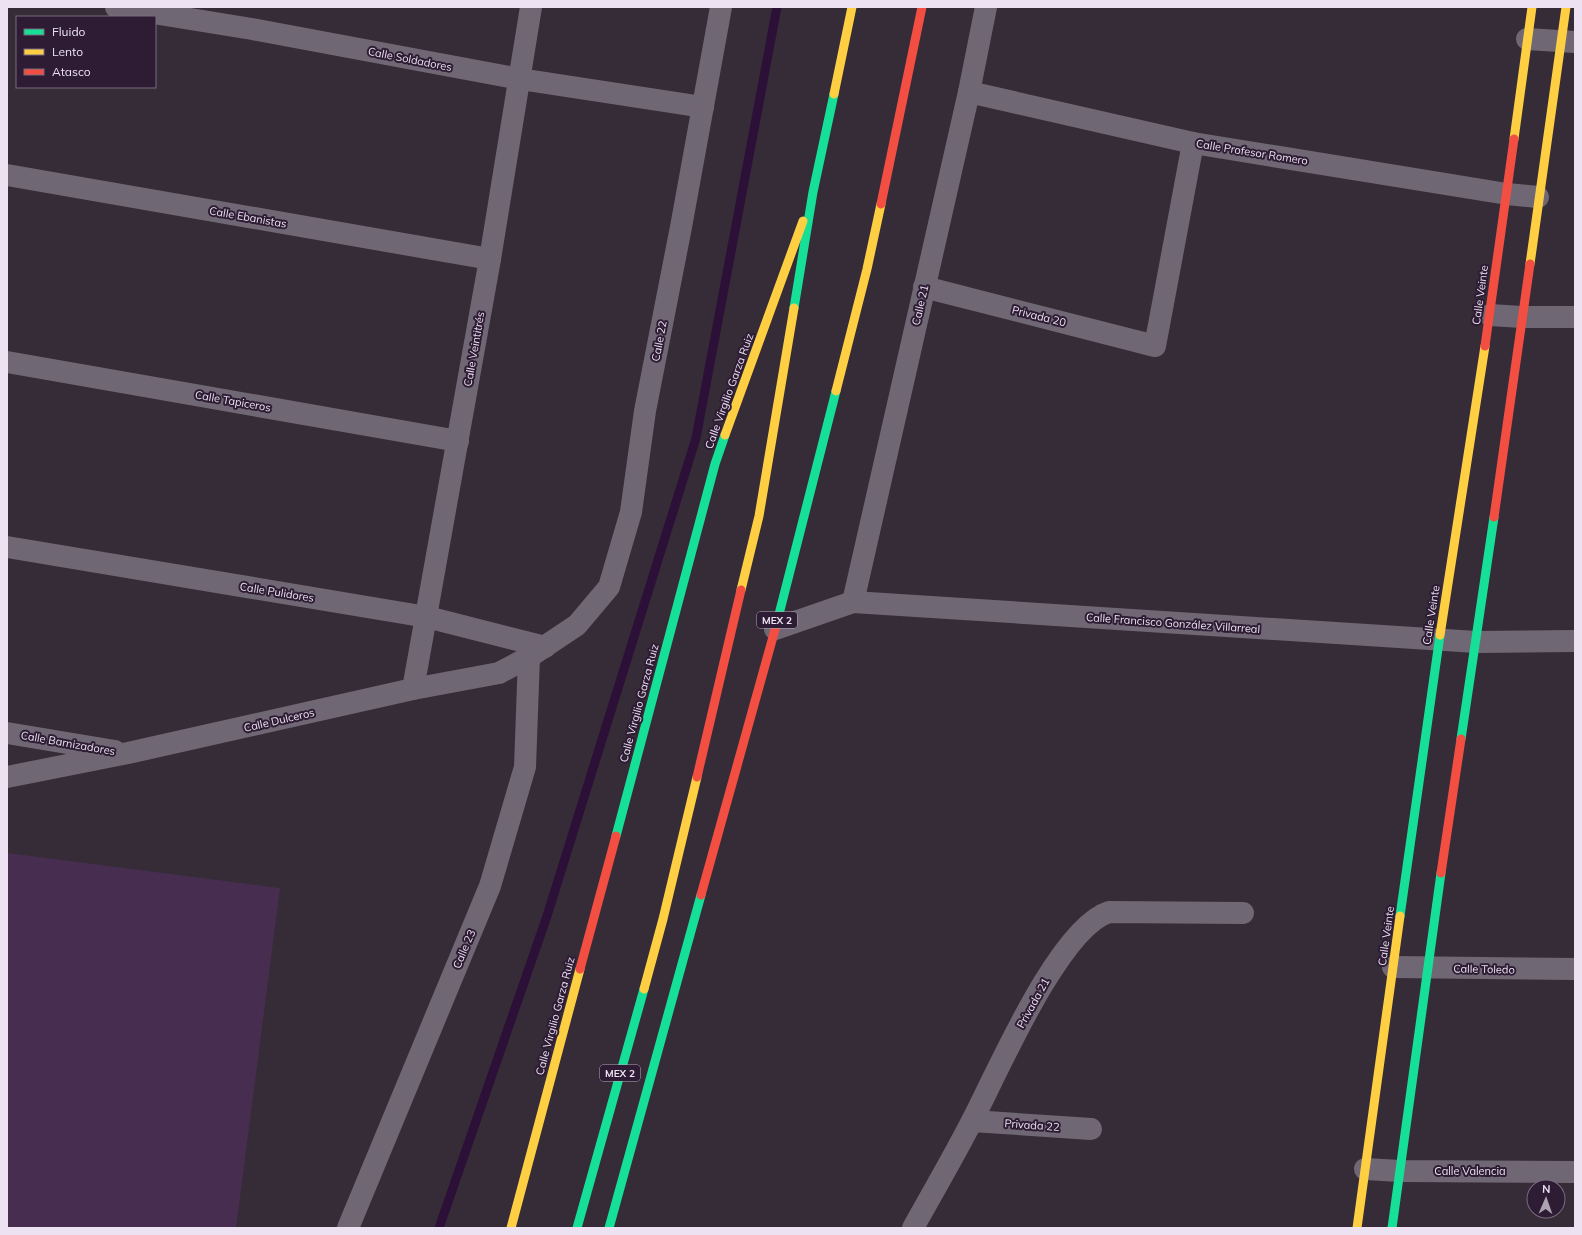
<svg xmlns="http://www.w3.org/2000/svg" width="1582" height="1235" viewBox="0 0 1582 1235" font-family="Mulish,sans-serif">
<rect width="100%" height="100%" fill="#352c38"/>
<polygon fill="#472e51" points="7,853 280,888 236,1228 7,1228"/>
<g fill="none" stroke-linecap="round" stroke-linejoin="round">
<polyline stroke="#2c1037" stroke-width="9" points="439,1228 547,916 696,438 777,7"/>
<g stroke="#706774" stroke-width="22">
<polyline points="116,7 252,29 520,79 703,107"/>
<polyline points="1527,39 1575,42"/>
<polyline points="969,92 1193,143 1507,194 1538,197"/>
<polyline points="7,175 490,259"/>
<polyline points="924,287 1155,346 1193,143"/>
<polyline points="1490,315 1522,317 1575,317"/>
<polyline points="7,362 458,441"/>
<polyline points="7,547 427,617 545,647"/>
<polyline points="853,602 969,92 986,7"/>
<polyline points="775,629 853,602 1476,642 1575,641"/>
<polyline points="413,689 490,259 531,7"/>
<polyline points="7,733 115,751"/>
<polyline points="7,777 128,753 413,689 499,673 529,657 577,625 609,587 631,512 645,411 681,227 721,7"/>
<polyline points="1393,967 1575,969"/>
<polyline points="972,1121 1091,1129"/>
<polyline points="1365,1169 1400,1171 1575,1172"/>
<polyline points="348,1228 490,886 525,767 529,657"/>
<path d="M913 1228C933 1192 954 1156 973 1119 998 1071 1059 928 1109 912L1243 913"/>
</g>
<g stroke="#16e098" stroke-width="9">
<polyline points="794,308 813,192 834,94"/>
<polyline points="776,626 836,391"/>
<polyline points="1461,739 1494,517"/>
<polyline points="616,836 715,464 725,435"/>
<polyline points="1400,916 1440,635"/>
<polyline points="577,1228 644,989"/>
<polyline points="609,1228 701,895"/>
<polyline points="1392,1228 1441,873"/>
</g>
<g stroke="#ffcf43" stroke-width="9">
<polyline points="834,94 852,7"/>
<polyline points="1514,139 1532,7"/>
<polyline points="1530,264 1566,7"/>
<polyline points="836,391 867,269 881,204"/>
<polyline points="725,435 803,221"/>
<polyline points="741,590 759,516 794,308"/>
<polyline points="1440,635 1485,346"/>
<polyline points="644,989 663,919 697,777"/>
<polyline points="511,1228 580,969"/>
<polyline points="1357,1228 1400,916"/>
</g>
<g stroke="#f24e42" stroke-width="9">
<polyline points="881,204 922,7"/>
<polyline points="1485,346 1514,139"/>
<polyline points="1494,517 1530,264"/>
<polyline points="697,777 741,590"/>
<polyline points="1441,873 1461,739"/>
<polyline points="701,895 776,626"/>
<polyline points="580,969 616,836"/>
</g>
</g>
<g text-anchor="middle" stroke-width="4" stroke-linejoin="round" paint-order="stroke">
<g fill="#2d1c34" stroke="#b3a7b9" stroke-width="1">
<rect x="757" y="612" width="40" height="16" rx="3"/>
<rect x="600" y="1065" width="40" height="16" rx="3"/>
</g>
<g font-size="10" font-weight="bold" fill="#ede2f2">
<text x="777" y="624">MEX 2</text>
<text x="620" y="1077">MEX 2</text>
</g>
<g font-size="11" fill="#ede2f2" stroke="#2d1c34">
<text transform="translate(410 59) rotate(11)" y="4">Calle Soldadores</text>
<text transform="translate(1252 152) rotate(9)" y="4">Calle Profesor Romero</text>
<text transform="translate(248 217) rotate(10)" y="4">Calle Ebanistas</text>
<text transform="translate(1480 295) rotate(-82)" y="4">Calle Veinte</text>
<text transform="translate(920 305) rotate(-77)" y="4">Calle 21</text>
<text transform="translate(1039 316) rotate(14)" y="4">Privada 20</text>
<text transform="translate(659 341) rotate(-79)" y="4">Calle 22</text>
<text transform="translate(474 349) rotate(-80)" y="4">Calle Veintitrés</text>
<text transform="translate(729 391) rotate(-70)" y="4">Calle Virgilio Garza Ruiz</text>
<text transform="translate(233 401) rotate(10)" y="4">Calle Tapiceros</text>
<text transform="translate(277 592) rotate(9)" y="4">Calle Pulidores</text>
<text transform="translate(1431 615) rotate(-81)" y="4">Calle Veinte</text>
<text transform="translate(1173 623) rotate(4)" y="4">Calle Francisco González Villarreal</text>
<text transform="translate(639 703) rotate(-75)" y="4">Calle Virgilio Garza Ruiz</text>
<text transform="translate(279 720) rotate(-13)" y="4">Calle Dulceros</text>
<text transform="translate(68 743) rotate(10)" y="4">Calle Barnizadores</text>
<text transform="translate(1386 936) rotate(-82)" y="4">Calle Veinte</text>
<text transform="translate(464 949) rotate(-67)" y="4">Calle 23</text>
<text transform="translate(1484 969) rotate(1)" y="4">Calle Toledo</text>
<text transform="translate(1033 1003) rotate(-61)" y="4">Privada 21</text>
<text transform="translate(555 1016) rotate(-75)" y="4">Calle Virgilio Garza Ruiz</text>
<text transform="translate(1032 1125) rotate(4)" y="4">Privada 22</text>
<text x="1470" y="1175">Calle Valencia</text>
</g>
</g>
<rect width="1582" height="1235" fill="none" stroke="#ede2f2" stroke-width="16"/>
<rect x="16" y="16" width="140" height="72" fill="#2d1c34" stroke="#7a6b80"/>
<rect x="24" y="29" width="20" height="6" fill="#16e098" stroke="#7a6b80"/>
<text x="52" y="36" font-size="12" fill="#ede2f2">Fluido</text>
<rect x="24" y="49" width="20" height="6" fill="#ffcf43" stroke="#7a6b80"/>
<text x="52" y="56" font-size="12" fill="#ede2f2">Lento</text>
<rect x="24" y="69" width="20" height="6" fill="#f24e42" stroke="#7a6b80"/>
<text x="52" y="76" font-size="12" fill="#ede2f2">Atasco</text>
<g transform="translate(1546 1199) rotate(2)"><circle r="19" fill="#2d1c34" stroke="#7a6b80"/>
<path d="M0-3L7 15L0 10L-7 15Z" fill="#ada2b1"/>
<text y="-6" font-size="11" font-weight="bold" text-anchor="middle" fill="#ede2f2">N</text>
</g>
</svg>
